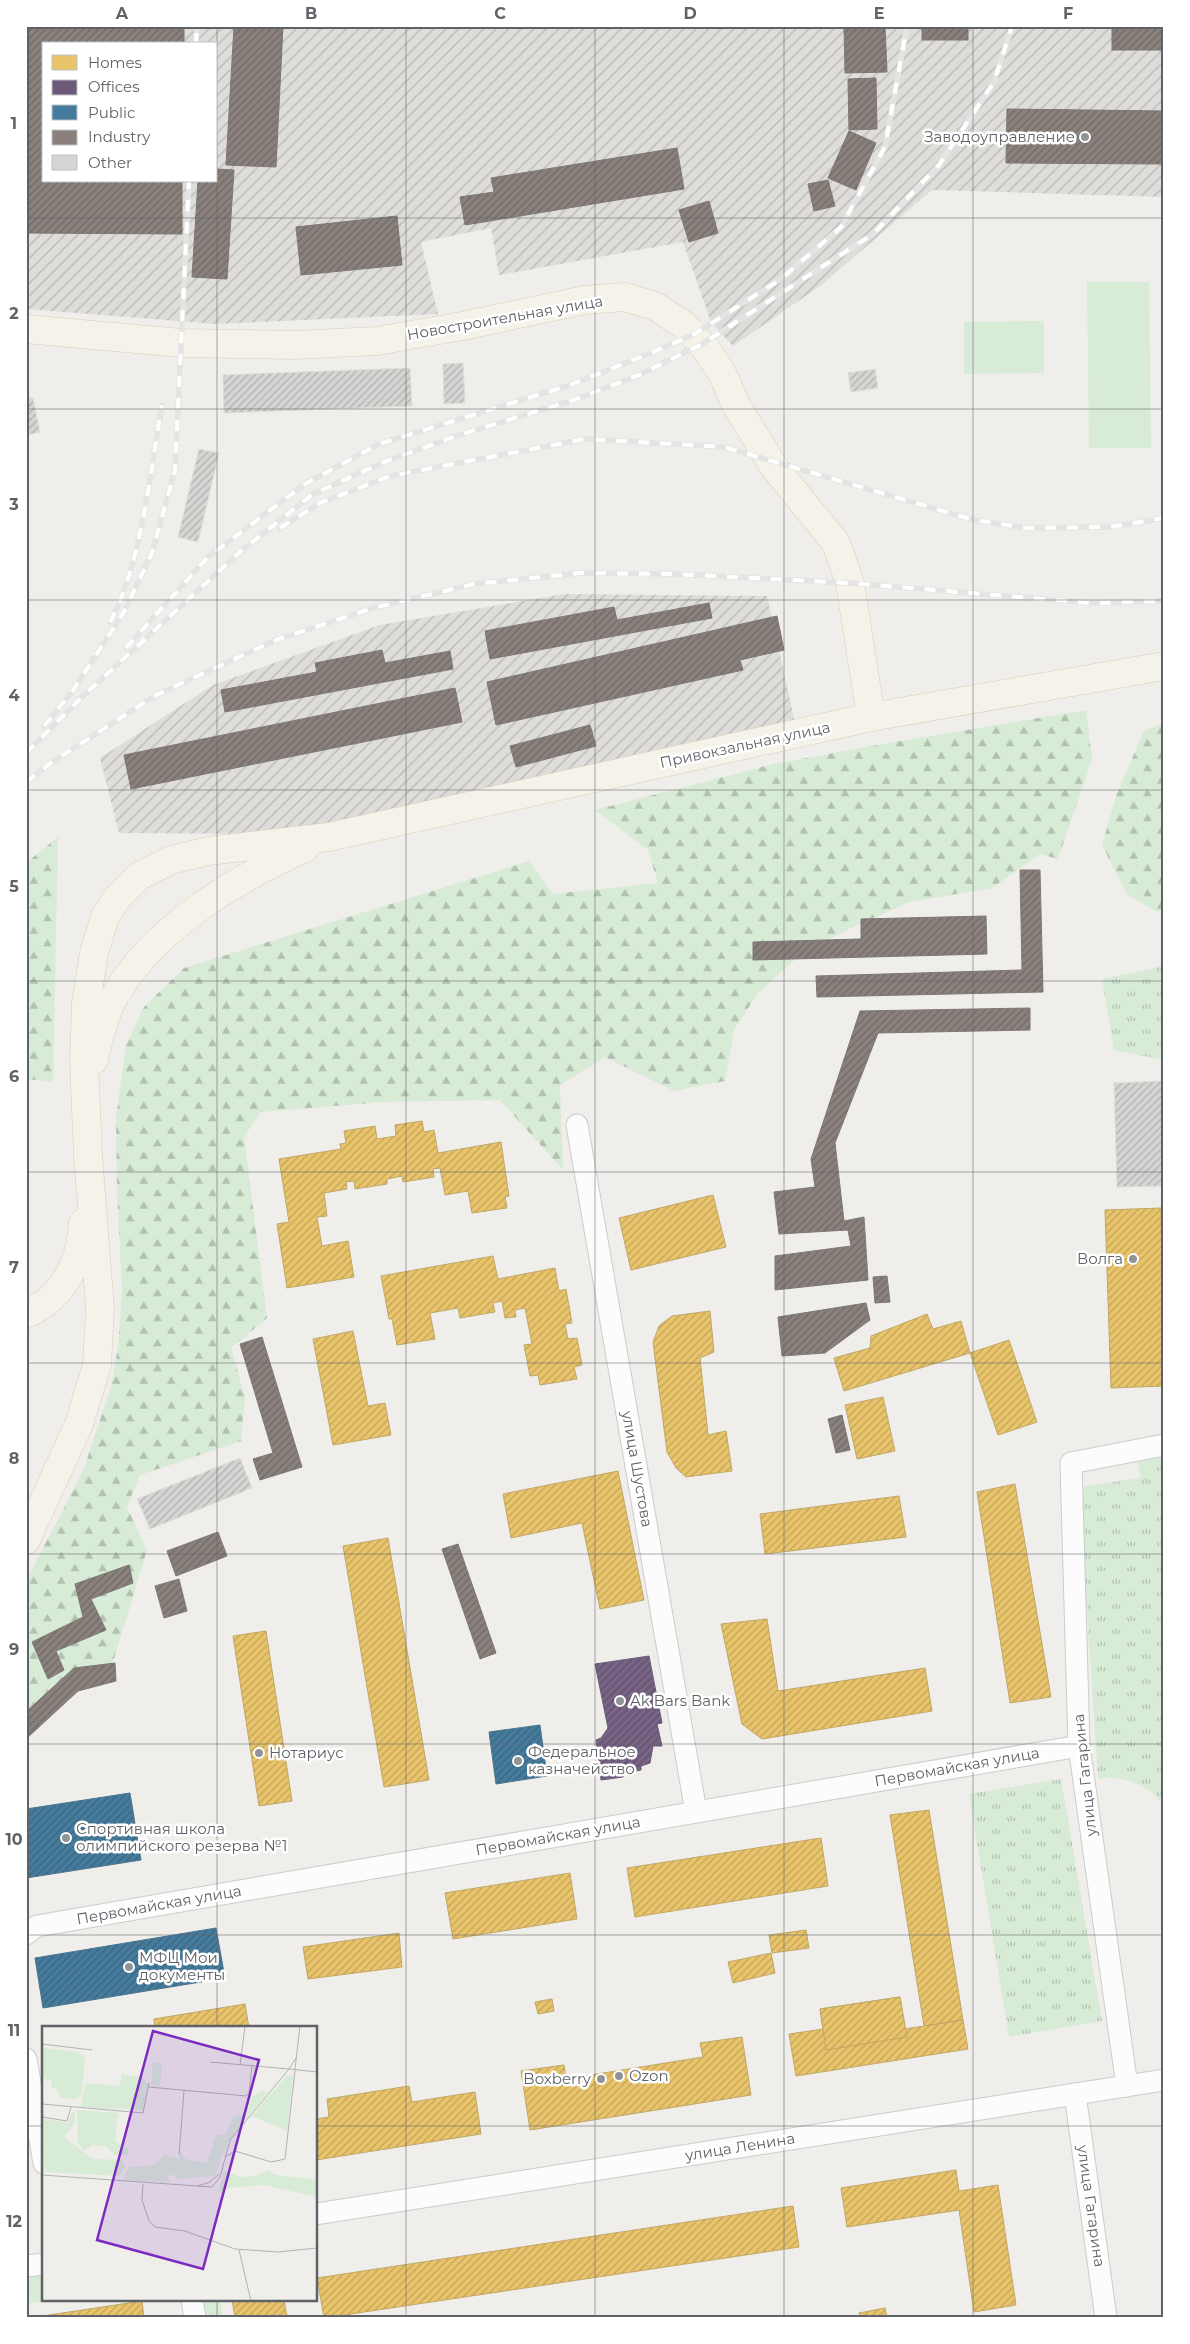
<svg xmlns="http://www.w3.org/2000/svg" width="1190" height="2344" viewBox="0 0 1190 2344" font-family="Montserrat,sans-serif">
<defs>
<pattern id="industrial-furrows" width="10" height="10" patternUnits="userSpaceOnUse" patternTransform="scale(1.25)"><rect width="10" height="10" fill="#dfddda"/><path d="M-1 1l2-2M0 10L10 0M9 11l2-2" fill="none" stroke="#b8b7b5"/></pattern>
<pattern id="forest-firs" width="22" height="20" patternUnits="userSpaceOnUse" patternTransform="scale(1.25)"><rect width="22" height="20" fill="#d8ebd6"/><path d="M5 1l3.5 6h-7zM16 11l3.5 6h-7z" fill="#b2c2b1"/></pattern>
<pattern id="park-tufts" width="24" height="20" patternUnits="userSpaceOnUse" patternTransform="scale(1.25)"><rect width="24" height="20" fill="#d8ebd6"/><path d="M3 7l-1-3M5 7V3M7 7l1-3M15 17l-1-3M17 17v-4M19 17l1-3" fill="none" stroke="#b2c2b1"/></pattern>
<pattern id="homes-hatch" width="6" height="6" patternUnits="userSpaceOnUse" patternTransform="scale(1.25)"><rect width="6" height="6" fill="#e9c46a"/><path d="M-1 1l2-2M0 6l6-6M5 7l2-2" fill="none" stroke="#c0a35b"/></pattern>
<pattern id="offices-hatch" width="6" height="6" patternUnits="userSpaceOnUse" patternTransform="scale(1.25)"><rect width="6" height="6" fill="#6d597a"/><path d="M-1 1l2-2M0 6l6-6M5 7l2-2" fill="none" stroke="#81718c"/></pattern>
<pattern id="public-hatch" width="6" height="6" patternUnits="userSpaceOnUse" patternTransform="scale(1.25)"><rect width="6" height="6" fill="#457b9d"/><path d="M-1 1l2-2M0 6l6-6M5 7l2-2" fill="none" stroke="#3b647e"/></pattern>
<pattern id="industry-hatch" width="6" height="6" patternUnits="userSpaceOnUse" patternTransform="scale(1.25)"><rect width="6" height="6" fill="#8a817c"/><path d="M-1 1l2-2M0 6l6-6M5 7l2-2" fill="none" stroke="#6e6865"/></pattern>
<pattern id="building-hatch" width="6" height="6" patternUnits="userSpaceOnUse" patternTransform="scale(1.25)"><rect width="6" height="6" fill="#d6d5d3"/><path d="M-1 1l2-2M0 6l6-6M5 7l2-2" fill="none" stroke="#b1b0af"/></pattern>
</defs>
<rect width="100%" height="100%" fill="#efeeea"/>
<g fill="url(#industrial-furrows)" fill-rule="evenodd">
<path d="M26 26H1164V197L932 190 820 286 733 346 711 322 683 242 499 275 491 228 421 242 438 314 216 324 26 309ZM44 44H216V181H44Z"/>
<polygon points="565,594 767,596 795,723 274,834 119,833 100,758 213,685 380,625"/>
</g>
<g fill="#d8ebd6">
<polygon points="1087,282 1149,282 1151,448 1089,448"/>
<polygon points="1044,321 1044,373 964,374 964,322"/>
<polygon points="44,2271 44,2300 48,2300 26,2304 26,2273"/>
</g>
<g fill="url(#forest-firs)">
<polygon points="1086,710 1092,759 1058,859 1040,854 992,888 909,902 847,930 801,954 757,994 734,1030 725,1081 674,1091 605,1057 560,1085 563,1170 500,1100 385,1102 261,1112 244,1137 267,1318 231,1348 245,1397 241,1441 140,1475 127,1507 147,1550 110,1672 26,1712 26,1581 83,1471 111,1387 118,1347 122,1291 117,1190 116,1118 126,1045 143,1008 184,968 529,861 553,894 658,883 648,850 595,810 774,764 877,745"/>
<polygon points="1164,723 1164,910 1157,912 1127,895 1102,845 1117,793 1144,731"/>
<polygon points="58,837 53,1082 26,1079 26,863"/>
<polygon points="200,2300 220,2300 222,2318 203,2318"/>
</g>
<g fill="url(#park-tufts)">
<polygon points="1164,966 1164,1060 1114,1050 1102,979"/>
<path d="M1164 1450V1806C1150 1785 1122 1774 1098 1779L1079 1487 1141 1478 1136 1455Z"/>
<polygon points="1061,1779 1102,2021 1009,2037 969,1794"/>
</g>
<g fill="url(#homes-hatch)" stroke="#c0a769">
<polygon points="422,1121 424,1132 434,1130 438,1153 501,1142 509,1196 505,1197 507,1208 472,1213 468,1191 445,1195 440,1168 433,1169 434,1177 403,1182 402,1176 387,1179 387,1184 355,1189 354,1181 346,1182 347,1189 324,1193 327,1216 317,1217 322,1246 348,1241 354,1277 287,1288 277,1224 289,1222 279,1159 341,1149 340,1144 346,1143 344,1131 375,1126 377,1139 396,1136 395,1125"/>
<polygon points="713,1195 726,1247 631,1270 619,1218"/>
<polygon points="1161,1208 1164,1386 1111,1388 1105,1210"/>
<polygon points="493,1256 498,1279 555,1268 559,1291 566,1289 572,1323 565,1324 568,1339 577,1338 582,1365 574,1367 577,1379 540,1385 538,1375 530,1376 524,1345 532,1344 525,1308 515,1310 516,1317 505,1318 502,1301 493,1303 495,1312 460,1318 458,1308 430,1313 435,1339 397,1345 392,1319 389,1319 381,1276"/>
<polygon points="710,1311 714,1352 700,1358 708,1435 726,1431 732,1471 686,1477 676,1468 667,1452 653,1342 659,1326 672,1316"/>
<polygon points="927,1314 933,1329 961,1321 970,1353 844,1391 834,1358 870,1348 871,1336"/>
<polygon points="353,1331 368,1406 385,1403 391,1435 333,1445 313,1339"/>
<polygon points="1009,1340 1037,1422 998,1435 970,1353"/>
<polygon points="883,1397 895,1451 857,1459 845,1405"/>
<polygon points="618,1471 644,1600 600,1609 582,1523 511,1538 503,1494"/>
<polygon points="1015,1484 1051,1697 1010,1703 977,1492"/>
<polygon points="899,1496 906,1537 765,1554 760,1514"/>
<polygon points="388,1538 429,1780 384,1787 343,1546"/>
<polygon points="767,1619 778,1691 925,1668 932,1711 762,1739 742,1724 721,1624"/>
<polygon points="266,1631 292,1801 259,1806 233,1636"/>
<polygon points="929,1810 963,2020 924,2026 890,1815"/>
<polygon points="821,1838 828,1886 635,1917 627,1868"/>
<polygon points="570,1873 577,1919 453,1939 445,1893"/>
<polygon points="806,1930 809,1948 772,1953 769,1935"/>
<polygon points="399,1933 402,1967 308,1979 303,1947"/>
<polygon points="771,1953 775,1973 733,1983 728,1962"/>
<polygon points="900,1997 905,2029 963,2020 968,2049 796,2076 789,2034 823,2029 820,2009"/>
<polygon points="900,1997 907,2037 826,2050 820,2009"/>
<polygon points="552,1999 554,2011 538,2014 535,2002"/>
<polygon points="245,2004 249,2028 155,2028 154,2019"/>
<polygon points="742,2037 751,2095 530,2130 521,2071 564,2065 566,2079 703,2057 700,2043"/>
<polygon points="409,2086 412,2102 475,2092 481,2134 316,2160 316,2119 329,2117 327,2099"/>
<polygon points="956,2170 959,2191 998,2185 1016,2305 974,2312 959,2210 847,2227 841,2188"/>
<polygon points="793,2206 799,2247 324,2318 317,2278"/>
<polygon points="232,2300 284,2300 287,2316 235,2318"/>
<polygon points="142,2301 144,2318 29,2318"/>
<polygon points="885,2308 887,2318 860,2318 859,2313"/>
</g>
<polygon fill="url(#offices-hatch)" stroke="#695c75" points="649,1656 662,1723 657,1724 662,1746 653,1746 650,1763 641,1766 641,1770 625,1773 623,1777 601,1780 596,1740 601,1738 608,1728 595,1664"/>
<g fill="url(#public-hatch)" stroke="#4d748d">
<polygon points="540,1725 547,1776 496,1784 489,1732"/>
<polygon points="130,1793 141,1860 26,1878 26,1809"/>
<polygon points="216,1928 225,1978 43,2008 35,1958"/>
</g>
<g fill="url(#industry-hatch)" stroke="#7d7876">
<polygon points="26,26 184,26 184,44 44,44 44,181 182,181 182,234 26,233"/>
<polygon points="234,26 283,26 276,167 226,165"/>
<polygon points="844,26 885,26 887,72 845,73"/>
<rect x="922" y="26" width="46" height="14"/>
<rect x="1112" y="26" width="52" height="24"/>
<polygon points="876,78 877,129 849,130 848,79"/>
<polygon points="1007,109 1164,111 1164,164 1006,163"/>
<polygon points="849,131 876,143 856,190 828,178"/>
<polygon points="677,148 684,189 465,225 460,197 494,192 491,178"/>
<polygon points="216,169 234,170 227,279 192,277 198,181 216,181"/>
<polygon points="828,180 835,206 814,211 808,184"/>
<polygon points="709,201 718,233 689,242 679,210"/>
<polygon points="397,216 402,265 301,275 296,227"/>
<polygon points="709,603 712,618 490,659 485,631 614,607 617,620"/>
<polygon points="777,616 784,650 740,660 743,670 496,725 487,682"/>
<polygon points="382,650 385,663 450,651 453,669 225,712 221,690 317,672 315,663"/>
<polygon points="455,688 462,722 131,789 124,755"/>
<polygon points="590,725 596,746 516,767 510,746"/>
<polygon points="1020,870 1040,870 1043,992 817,997 816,976 1022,970"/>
<polygon points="986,916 987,954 753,960 753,942 861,939 861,919"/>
<polygon points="1030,1008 1030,1030 878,1033 835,1143 844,1221 864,1217 868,1280 775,1290 775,1256 851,1246 848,1230 779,1234 774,1192 815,1187 811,1159 860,1011"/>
<polygon points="887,1276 890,1302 875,1303 873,1277"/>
<polygon points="866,1303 870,1320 825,1353 782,1356 778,1317"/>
<polygon points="262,1337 302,1467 260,1480 253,1459 273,1453 240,1344"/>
<polygon points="842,1415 850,1450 836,1453 828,1419"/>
<polygon points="218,1532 227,1556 176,1576 167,1551"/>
<polygon points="458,1544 496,1653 480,1659 442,1549"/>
<polygon points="129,1565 133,1583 91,1599 106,1630 56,1651 64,1670 48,1679 32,1642 83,1617 75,1584"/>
<polygon points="179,1579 187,1611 164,1618 155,1586"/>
<polygon points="115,1663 116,1681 78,1691 26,1739 26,1712 74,1668"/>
</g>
<g fill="url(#building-hatch)" stroke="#deddd9">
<polygon points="463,363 465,403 444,404 443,364"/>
<polygon points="410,368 412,406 224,413 223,375"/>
<polygon points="875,369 878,388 851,392 848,373"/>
<polygon points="26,398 33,398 40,432 27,435"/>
<polygon points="199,449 219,453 198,542 178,537"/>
<polygon points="1164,1081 1164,1186 1117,1187 1114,1083"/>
<polygon points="240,1458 252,1488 150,1529 137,1499"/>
</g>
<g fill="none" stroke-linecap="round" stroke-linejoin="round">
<g stroke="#cbcccc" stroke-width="23">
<g id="minor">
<polyline points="577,1125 696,1812"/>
<polyline points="26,1934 37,1926 1079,1746"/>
<polyline points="26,2059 44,2163"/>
<polyline points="1127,2086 1079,1746 1071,1463 1164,1445"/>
<polyline points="1075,2094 1106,2318"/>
<polyline points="316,2214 1164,2080"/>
<polyline points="26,2266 44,2264"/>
<polyline points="192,2300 195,2318"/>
</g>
</g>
<g stroke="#d7ceb8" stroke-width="29">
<g id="major">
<polyline points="26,329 181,343 293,345 377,341 462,326 585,300 624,297 655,306 684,325 706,349 722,373 736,405 774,467 836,543 850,583 871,717"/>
<path d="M94 1060C98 1042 102 1022 110 1005 146 932 234 880 305 848"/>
<path d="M26 1314C64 1298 81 1261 83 1223"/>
<polyline points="26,1540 79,1424 97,1365 100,1308 88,1156 84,1060 86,1004 94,953 105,917 117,898 139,876 171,860 208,851 329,837 871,717 1164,666"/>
</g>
</g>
<use href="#minor" stroke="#fdfcfc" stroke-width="21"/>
<use href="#major" stroke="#f4f2e9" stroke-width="28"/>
<g stroke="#e4e4e4" stroke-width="5.5">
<g id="rail">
<polyline points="196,44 197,26"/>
<polyline points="280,528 320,503 390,476 585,439 724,447 974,520 1027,528 1110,527 1164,518"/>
<path d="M110 622C142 563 150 471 162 405"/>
<polyline points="126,648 208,557 305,484 379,444 567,386 641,357 693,335 781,279 841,227 885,147 907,26"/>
<polyline points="44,726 72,692 124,612 152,553 175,470 189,181"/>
<polyline points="26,753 81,698 241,551 313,494 384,462 456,436 574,400 639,375 702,344 873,234 939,165 994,82 1012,26"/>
<polyline points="26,782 52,762 156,695 276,640 373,608 474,584 580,573 675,574 850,583 1091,603 1164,601"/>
</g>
</g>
<use href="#rail" stroke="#fff" stroke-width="4" stroke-dasharray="11" stroke-linecap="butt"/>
</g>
<path fill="none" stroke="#5f6368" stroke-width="1" stroke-opacity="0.55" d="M217 26V2028M406 26V2318M595 26V2318M784 26V2318M973 26V2318M26 218H1164M26 409H1164M26 600H1164M26 790H1164M26 981H1164M26 1172H1164M26 1363H1164M26 1554H1164M26 1744H1164M26 1935H1164M26 2126H44M316 2126H1164M217 2300V2318"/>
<g fill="#919496" stroke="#fff" stroke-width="2">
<circle cx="1085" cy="137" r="5"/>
<circle cx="1133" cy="1259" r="5"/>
<circle cx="620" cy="1701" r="5"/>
<circle cx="259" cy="1753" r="5"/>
<circle cx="518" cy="1761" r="5"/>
<circle cx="66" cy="1838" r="5"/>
<circle cx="129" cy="1967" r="5"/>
<circle cx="619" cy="2076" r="5"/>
<circle cx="601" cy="2079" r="5"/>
</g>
<g text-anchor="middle" stroke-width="5" stroke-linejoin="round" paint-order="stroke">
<g font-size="15" fill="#5f6368" stroke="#fff" text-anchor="start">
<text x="1075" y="142" text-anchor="end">Заводоуправление</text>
<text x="1123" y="1264" text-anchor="end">Волга</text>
<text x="630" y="1706">Ak Bars Bank</text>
<text x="528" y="1757">Федеральное<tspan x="528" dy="17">казначейство</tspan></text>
<text x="269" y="1758">Нотариус</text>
<text x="76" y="1834">Спортивная школа<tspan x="76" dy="17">олимпийского резерва №1</tspan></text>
<text x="139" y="1963">МФЦ Мои<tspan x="139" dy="17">документы</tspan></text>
<text x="629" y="2081">Ozon</text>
<text x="591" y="2084" text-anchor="end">Boxberry</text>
</g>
<g font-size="15" fill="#5f6368" stroke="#fff">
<text transform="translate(505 318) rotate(-10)" y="5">Новостроительная улица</text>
<text transform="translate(745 745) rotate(-12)" y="5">Привокзальная улица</text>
<text transform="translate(637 1469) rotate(80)" y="5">улица Шустова</text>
<text transform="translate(957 1767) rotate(-10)" y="5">Первомайская улица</text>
<text transform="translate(1085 1775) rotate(-96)" y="5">улица Гагарина</text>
<text transform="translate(558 1836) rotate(-10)" y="5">Первомайская улица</text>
<text transform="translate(159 1905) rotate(-10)" y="5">Первомайская улица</text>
<text transform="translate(740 2147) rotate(-9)" y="5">улица Ленина</text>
<text transform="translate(1091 2206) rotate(82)" y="5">улица Гагарина</text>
</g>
</g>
<g transform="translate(42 2026)">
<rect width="275" height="275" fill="#efeeea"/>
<path d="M0 22 37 26 43 33 40 68 34 73 19 72 15 63 9 62 10 54 0 53Z" fill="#d8ebd6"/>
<path d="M222 65 224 68 185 117 173 150 135 153 133 150 124 148 128 156 81 154 87 141 113 139 122 129 137 133 139 125 143 133 165 137 174 109 184 108 191 91 204 88 211 69ZM30 85 33 86V97L22 111 51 133 80 134 83 141 77 150 2 146 6 116 2 93 26 97ZM225 144 234 149 275 154V171L222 159 187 162 176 167 182 145 199 151 214 150Z" fill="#d8ebd6"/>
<path d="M111 36 120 37 118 60 109 59ZM80 48 100 51 106 58 101 84 39 81 43 57 78 60ZM245 49 251 50 245 105 212 91 207 93ZM35 84 76 87 73 115 87 123 86 129H72L65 121 50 119 43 125 36 117Z" fill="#d8ebd6"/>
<path d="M0 80 6 116 2 146H0Z" fill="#d8ebd6"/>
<path fill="none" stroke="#b1b2b2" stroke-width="1" d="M0 18 50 24M168 36 247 43 254 32M198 39 203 0M253 43 258 0M107 61 204 70 207 67 210 40M0 78 101 87 107 57M0 91 25 95 29 81M137 129 142 65M183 131 193 125 229 136 243 133 253 44M0 149 170 161 178 151 188 114 247 43 275 46M101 158 100 174 107 195 113 201 143 205 193 223 236 226 275 222M156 160 168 156 177 148M197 224 209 275"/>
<path fill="#7b2cbf" fill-opacity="0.15" stroke="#7b2cbf" stroke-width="2.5" d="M111 5 217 34 161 243 55 214Z"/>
<rect width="275" height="275" fill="none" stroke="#5f6368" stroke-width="2.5"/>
</g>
<rect width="1190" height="2344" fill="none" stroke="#ffffff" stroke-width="55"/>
<rect x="42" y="42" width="175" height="140" fill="#ffffff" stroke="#bfc1c3"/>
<rect x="52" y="55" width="25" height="15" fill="#e9c46a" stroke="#bfc1c3"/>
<text x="88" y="68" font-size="15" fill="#5f6368">Homes</text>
<rect x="52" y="80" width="25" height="15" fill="#6d597a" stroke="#bfc1c3"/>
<text x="88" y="92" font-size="15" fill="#5f6368">Offices</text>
<rect x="52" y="105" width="25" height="15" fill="#457b9d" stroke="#bfc1c3"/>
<text x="88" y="118" font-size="15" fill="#5f6368">Public</text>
<rect x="52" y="130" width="25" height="15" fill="#8a817c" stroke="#bfc1c3"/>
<text x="88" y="142" font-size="15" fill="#5f6368">Industry</text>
<rect x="52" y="155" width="25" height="15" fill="#d6d5d3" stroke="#bfc1c3"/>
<text x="88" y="168" font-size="15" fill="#5f6368">Other</text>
<rect x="28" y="28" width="1134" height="2288" fill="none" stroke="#5f6368" stroke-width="2"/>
<g font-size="16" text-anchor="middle" font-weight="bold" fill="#5f6368">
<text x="122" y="19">A</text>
<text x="311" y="19">B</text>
<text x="500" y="19">C</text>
<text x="690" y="19">D</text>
<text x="879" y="19">E</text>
<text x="1068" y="19">F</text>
<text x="14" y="129">1</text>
<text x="14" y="319">2</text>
<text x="14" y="510">3</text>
<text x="14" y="701">4</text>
<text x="14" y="892">5</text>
<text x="14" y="1082">6</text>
<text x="14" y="1273">7</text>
<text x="14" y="1464">8</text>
<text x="14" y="1655">9</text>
<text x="14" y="1845">10</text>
<text x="14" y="2036">11</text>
<text x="14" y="2227">12</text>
</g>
</svg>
